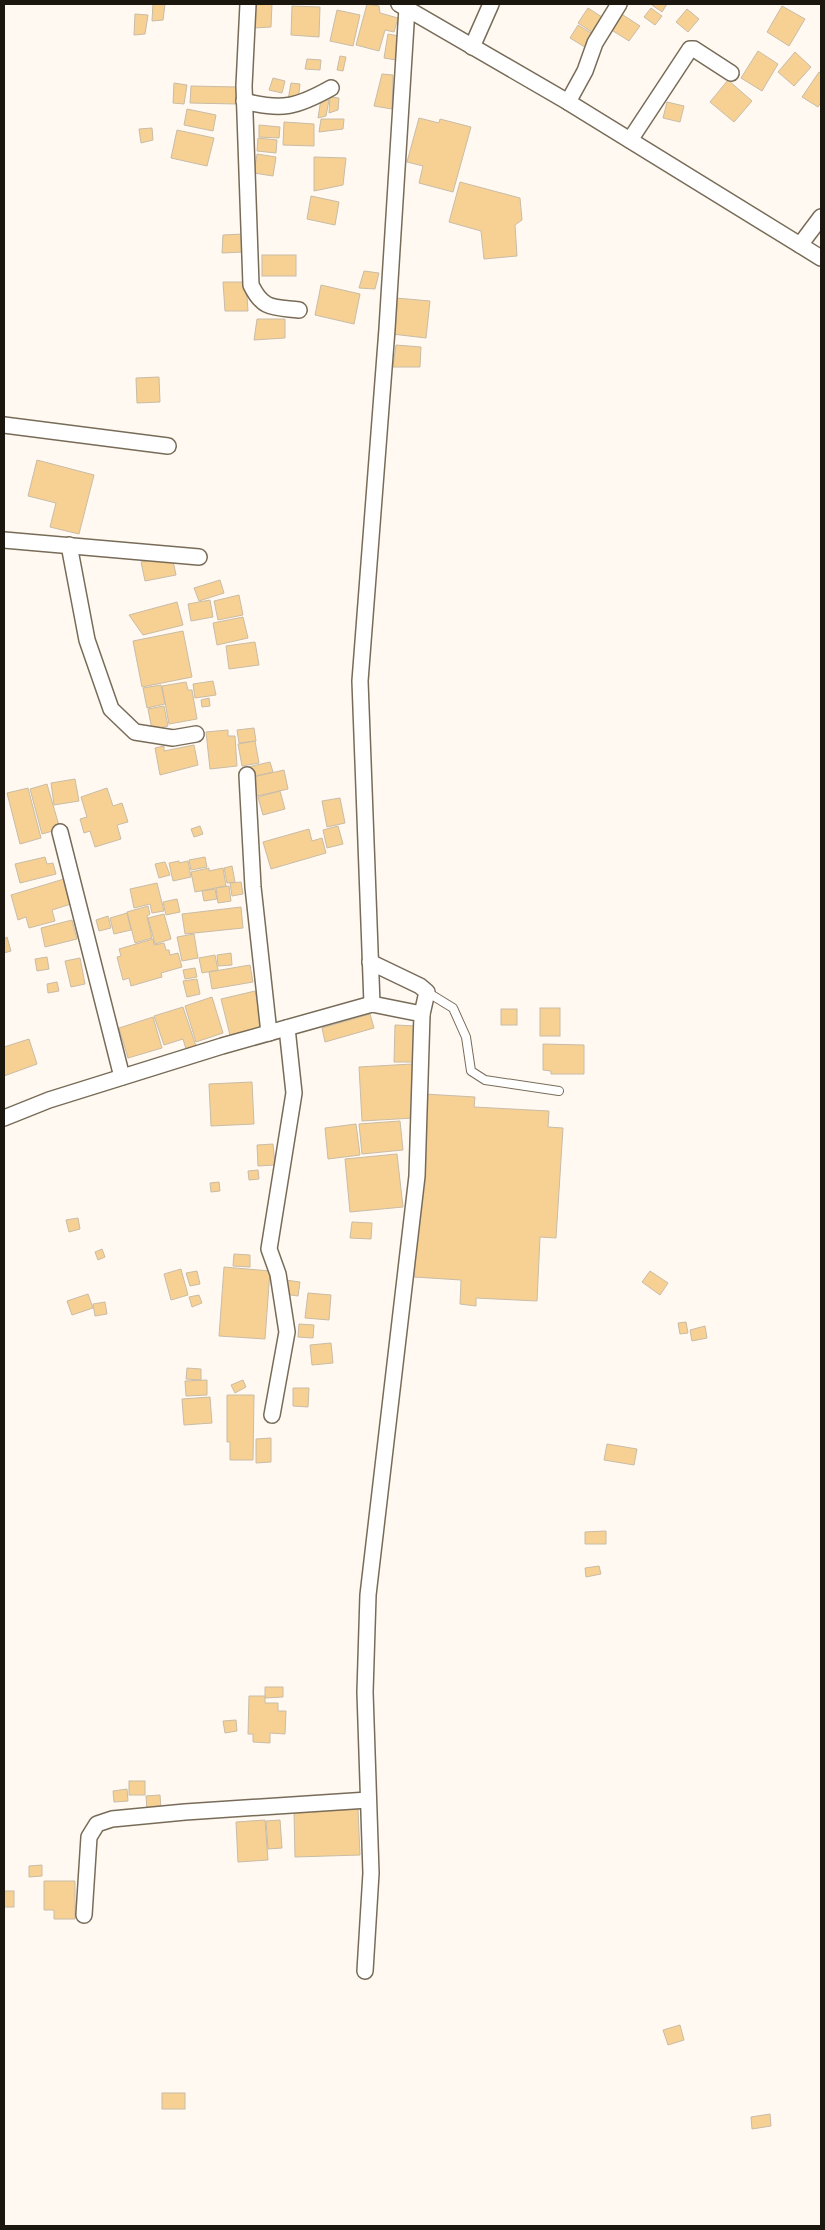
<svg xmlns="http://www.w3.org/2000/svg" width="825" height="2230" viewBox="0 0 825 2230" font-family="Poppins,sans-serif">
<rect width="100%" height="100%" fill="#fff9f1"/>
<g fill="#f7d193" stroke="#c9bca7">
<polygon points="153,4 165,4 163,20 152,21"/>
<polygon points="256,4 272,4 271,27 254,28"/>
<polygon points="367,4 379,6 380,13 398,18 394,32 385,30 379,51 356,45"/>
<polygon points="653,4 667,4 662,12 652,5"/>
<polygon points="292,6 320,7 319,37 291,35"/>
<polygon points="782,6 805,19 789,46 767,32"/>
<polygon points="588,8 605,19 595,34 578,23"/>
<polygon points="651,8 662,16 655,25 644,17"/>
<polygon points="687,9 699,19 688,32 676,22"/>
<polygon points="337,10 360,15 353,46 330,41"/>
<polygon points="620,13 640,26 629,41 610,29"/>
<polygon points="135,14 148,15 145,34 134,35"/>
<polygon points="578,25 596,36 588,49 570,38"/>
<polygon points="388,34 399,36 396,60 384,58"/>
<polygon points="758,51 778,64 762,91 741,78"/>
<polygon points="795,52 811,67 794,86 778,72"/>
<polygon points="340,56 346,57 343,71 337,70"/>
<polygon points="307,59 321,60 320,70 305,69"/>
<polygon points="819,72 821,73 821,102 818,107 802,97"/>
<polygon points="382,74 393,75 392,109 374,106"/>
<polygon points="273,78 285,81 282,93 269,90"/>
<polygon points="728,80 752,101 734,122 710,102"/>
<polygon points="174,83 187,85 184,104 173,103"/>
<polygon points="291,83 300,84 298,101 288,100"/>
<polygon points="191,86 238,87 237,104 190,103"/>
<polygon points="330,97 339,98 338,110 329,113"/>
<polygon points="321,99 329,100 326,116 318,118"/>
<polygon points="667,102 684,106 680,122 663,118"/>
<polygon points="187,109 216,115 213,131 184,125"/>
<polygon points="419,118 439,123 440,119 471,127 453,192 419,183 423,166 407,162"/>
<polygon points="321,119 344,119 343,129 319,132"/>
<polygon points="284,122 314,124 314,146 283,145"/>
<polygon points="259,125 280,127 279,138 259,137"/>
<polygon points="152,128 153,140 141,143 139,129"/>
<polygon points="177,130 214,138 207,166 171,158"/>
<polygon points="258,138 277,140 276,153 257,151"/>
<polygon points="257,154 276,157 273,176 254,173"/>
<polygon points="314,157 346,158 343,185 314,191"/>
<polygon points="460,182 520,198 522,220 515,225 517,256 484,259 481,231 449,222"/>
<polygon points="311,196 339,202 335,225 307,219"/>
<polygon points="243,234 243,252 222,253 223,235"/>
<rect x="262" y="255" width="34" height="21"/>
<polygon points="364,271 379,273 375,289 359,288"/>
<polygon points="223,282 246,282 248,311 225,311"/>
<polygon points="321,285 360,294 354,324 315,315"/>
<polygon points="396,298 430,301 426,338 392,334"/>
<polygon points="257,319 285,319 285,338 254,340"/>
<polygon points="396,345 421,347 420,367 393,367"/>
<polygon points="159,377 160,402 137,403 136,378"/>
<polygon points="37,460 94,475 79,534 50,527 56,503 28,496"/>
<polygon points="172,556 176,575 145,581 141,562"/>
<polygon points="220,580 224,593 199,601 194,588"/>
<polygon points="239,595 243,615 218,620 214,601"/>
<polygon points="210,600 213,617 191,621 188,604"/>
<polygon points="177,602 183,625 143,635 129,615"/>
<polygon points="243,617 248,638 217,645 213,623"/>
<polygon points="183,631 192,677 142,687 133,641"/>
<polygon points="255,642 259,665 229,669 226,646"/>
<polygon points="213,681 216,695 195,698 193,684"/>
<polygon points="186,682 188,690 192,690 197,719 169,724 162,686"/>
<polygon points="161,685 165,704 147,708 143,688"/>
<polygon points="209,698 210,706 202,707 201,700"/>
<polygon points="164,706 168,726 152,730 148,709"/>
<polygon points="254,728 256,741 239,743 237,730"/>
<polygon points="228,730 228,736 235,736 237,766 210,769 206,732"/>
<polygon points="255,741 259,763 242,766 238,744"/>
<polygon points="194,745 198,765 160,775 155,748 164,746 164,751"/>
<polygon points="270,762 273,772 251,777 248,767"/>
<polygon points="284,770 288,789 257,796 253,777"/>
<polygon points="75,779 79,801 54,805 51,783"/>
<polygon points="47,784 60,829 42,834 30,789"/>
<polygon points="28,788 41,838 20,844 7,793"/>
<polygon points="107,788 113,806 122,803 128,822 117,825 121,839 95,847 90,831 84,833 80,819 87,817 81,797"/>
<polygon points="280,791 285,809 263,815 258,797"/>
<polygon points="340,798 345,823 327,827 322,801"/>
<polygon points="200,826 203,834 194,837 191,829"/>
<polygon points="338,826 343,844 327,848 323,830"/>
<polygon points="309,829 312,841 322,838 326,853 271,869 263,842"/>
<polygon points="45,857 47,864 53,863 56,874 20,883 15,864"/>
<polygon points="205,857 207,867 191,870 189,860"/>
<polygon points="179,861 179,863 188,861 191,877 173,881 169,863"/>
<polygon points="165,862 170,875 159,878 155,864"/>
<polygon points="232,866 235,882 227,883 224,868"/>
<polygon points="209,868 209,871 223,868 226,886 195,892 191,872"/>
<polygon points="64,879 71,904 52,910 55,921 29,928 26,917 18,920 11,895"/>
<polygon points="241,882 243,894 232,896 230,883"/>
<polygon points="157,883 164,911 152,913 150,904 134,908 130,889"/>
<polygon points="229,886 231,901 218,903 216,888"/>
<polygon points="215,889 217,899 204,901 202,891"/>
<polygon points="177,899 180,912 166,915 163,902"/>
<polygon points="148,906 150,914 147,916 152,938 135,943 127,912"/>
<polygon points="241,907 243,928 185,934 182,914"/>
<polygon points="127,913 131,930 114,934 110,918"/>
<polygon points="164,914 171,939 155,944 148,918"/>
<polygon points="108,916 111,928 99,931 96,920"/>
<polygon points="72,920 77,939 45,947 41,928"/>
<polygon points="194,934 198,958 182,961 177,937"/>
<polygon points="7,937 11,951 4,953 4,939"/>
<polygon points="153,939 154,945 164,943 166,950 169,950 170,955 178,953 182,967 161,973 162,977 131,986 129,978 123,980 117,957 121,956 119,949"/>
<polygon points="231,953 232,965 218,966 217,955"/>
<polygon points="215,955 218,970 202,973 199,958"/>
<polygon points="47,957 49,969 37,971 35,959"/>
<polygon points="80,958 85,984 71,987 65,961"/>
<polygon points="250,965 253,982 212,989 209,972"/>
<polygon points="195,968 197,977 185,979 183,970"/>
<polygon points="197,979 200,994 187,997 183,981"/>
<polygon points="57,982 59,991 48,993 47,984"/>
<polygon points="255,991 263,1027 230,1035 221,999"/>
<polygon points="212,997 223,1033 196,1042 185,1006"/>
<polygon points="183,1007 196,1046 186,1049 183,1039 164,1045 154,1016"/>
<rect x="540" y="1008" width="20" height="28"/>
<rect x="501" y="1009" width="16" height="16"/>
<polygon points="370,1014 374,1028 325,1042 322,1028"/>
<polygon points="153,1017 162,1048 128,1058 119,1028"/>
<polygon points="395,1025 416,1026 415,1062 394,1062"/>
<polygon points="29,1039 37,1064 4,1076 4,1047"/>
<polygon points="543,1044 584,1045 584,1074 551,1074 551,1071 543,1070"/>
<polygon points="412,1064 414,1118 362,1121 359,1067"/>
<polygon points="252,1082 254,1124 211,1126 209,1084"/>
<polygon points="424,1094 475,1097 474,1107 549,1111 548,1127 563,1128 556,1238 540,1237 537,1301 476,1298 476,1306 460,1304 461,1280 414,1277"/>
<polygon points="400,1121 403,1150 362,1154 359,1124"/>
<polygon points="356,1124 360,1155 328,1159 325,1128"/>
<polygon points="273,1144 275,1165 258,1166 257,1145"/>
<polygon points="397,1154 403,1207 350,1212 345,1159"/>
<polygon points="258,1170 259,1179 249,1180 248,1171"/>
<polygon points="219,1182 220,1191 211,1192 210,1183"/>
<polygon points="78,1218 80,1229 69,1232 66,1220"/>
<polygon points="352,1222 372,1223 371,1239 350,1238"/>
<polygon points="102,1249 105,1257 98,1260 95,1252"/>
<polygon points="234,1254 250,1255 250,1267 233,1266"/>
<polygon points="224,1267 270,1271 265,1339 219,1336"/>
<polygon points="181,1269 188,1295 171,1300 164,1274"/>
<polygon points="197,1271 200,1284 190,1286 186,1273"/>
<polygon points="650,1271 668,1283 660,1295 642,1282"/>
<polygon points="285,1280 300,1282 298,1296 284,1294"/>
<polygon points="308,1293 331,1295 329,1320 305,1318"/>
<polygon points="88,1294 93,1308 72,1315 67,1301"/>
<polygon points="199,1295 202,1303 192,1307 189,1297"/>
<polygon points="105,1302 107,1314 95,1316 93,1304"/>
<polygon points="686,1322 688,1333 680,1334 678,1323"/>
<polygon points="299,1324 314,1325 313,1338 298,1337"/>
<polygon points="705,1326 707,1338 692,1341 690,1330"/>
<polygon points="331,1343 333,1363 312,1365 310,1345"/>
<polygon points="187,1368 201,1369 201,1380 186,1379"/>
<polygon points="207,1380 207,1395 186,1396 185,1381"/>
<polygon points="243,1380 246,1387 235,1393 231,1385"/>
<polygon points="293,1388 309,1388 308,1407 293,1406"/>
<polygon points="227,1395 254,1395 253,1460 230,1460 230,1442 227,1442"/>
<polygon points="210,1397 212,1423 184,1425 182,1399"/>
<polygon points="271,1438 271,1462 256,1463 256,1439"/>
<polygon points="607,1444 637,1449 634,1465 604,1460"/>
<polygon points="606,1531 606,1544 585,1544 585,1532"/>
<polygon points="599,1566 601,1574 586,1577 585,1568"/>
<polygon points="265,1687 283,1687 283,1697 265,1698"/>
<polygon points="249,1696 265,1696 265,1703 278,1703 278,1711 286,1711 285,1734 270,1733 270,1743 253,1742 253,1734 248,1734"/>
<polygon points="236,1720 237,1731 225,1733 223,1721"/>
<rect x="129" y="1781" width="16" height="14"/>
<polygon points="127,1789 128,1801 114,1802 113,1791"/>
<polygon points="160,1795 161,1809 147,1810 146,1796"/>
<polygon points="358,1809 360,1855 295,1857 294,1811"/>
<polygon points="265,1820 268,1860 238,1862 236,1822"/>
<polygon points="280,1820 282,1848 268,1849 266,1821"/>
<polygon points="42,1865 42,1876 29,1877 29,1866"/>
<polygon points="44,1881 75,1881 75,1919 54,1919 54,1910 44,1910"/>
<rect x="4" y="1891" width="10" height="16"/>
<polygon points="680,2025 684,2040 668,2045 663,2030"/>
<rect x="162" y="2093" width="23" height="16"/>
<polygon points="770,2114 771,2126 752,2129 751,2117"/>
</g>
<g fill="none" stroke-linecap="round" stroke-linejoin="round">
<g stroke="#786c59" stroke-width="10">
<polyline id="lane" points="427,992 453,1008 466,1037 471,1071 485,1080 559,1091"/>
</g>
<g stroke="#786c59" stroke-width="18">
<g id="street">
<path d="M248 4 244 86 251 285C263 310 273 307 299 310"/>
<polyline points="399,4 568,102 821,258"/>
<polyline points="472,47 491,4"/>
<path d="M244 101C282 111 297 107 331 88"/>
<polyline points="568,102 585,71 595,43 619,4"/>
<polyline points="630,140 690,49 694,49 731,73"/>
<polyline points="800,245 821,217"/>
<polyline points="4,425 168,446"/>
<polyline points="4,540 199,557"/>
<polyline points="69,545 87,640 111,709 135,732 173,738 196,734"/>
<polyline points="247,775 253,887 269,1033"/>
<polyline points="60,832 122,1077"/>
<polyline points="370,962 420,986 427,992 422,1014"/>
<polyline points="372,1004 360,681 387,329 407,8"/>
<polyline points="4,1118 49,1100 222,1046 372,1004 422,1014 417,1176 368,1595 365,1692 371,1873 365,1971"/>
<polyline points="272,1415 287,1332 278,1274 269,1249 294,1093 287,1028"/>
<polyline points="84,1915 89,1837 97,1824 112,1819 185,1812 368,1800"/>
</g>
</g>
<use href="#lane" stroke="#fff" stroke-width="8"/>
<use href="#street" stroke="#fff" stroke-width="15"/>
</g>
<rect width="825" height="2230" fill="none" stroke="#1b170f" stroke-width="10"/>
</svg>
